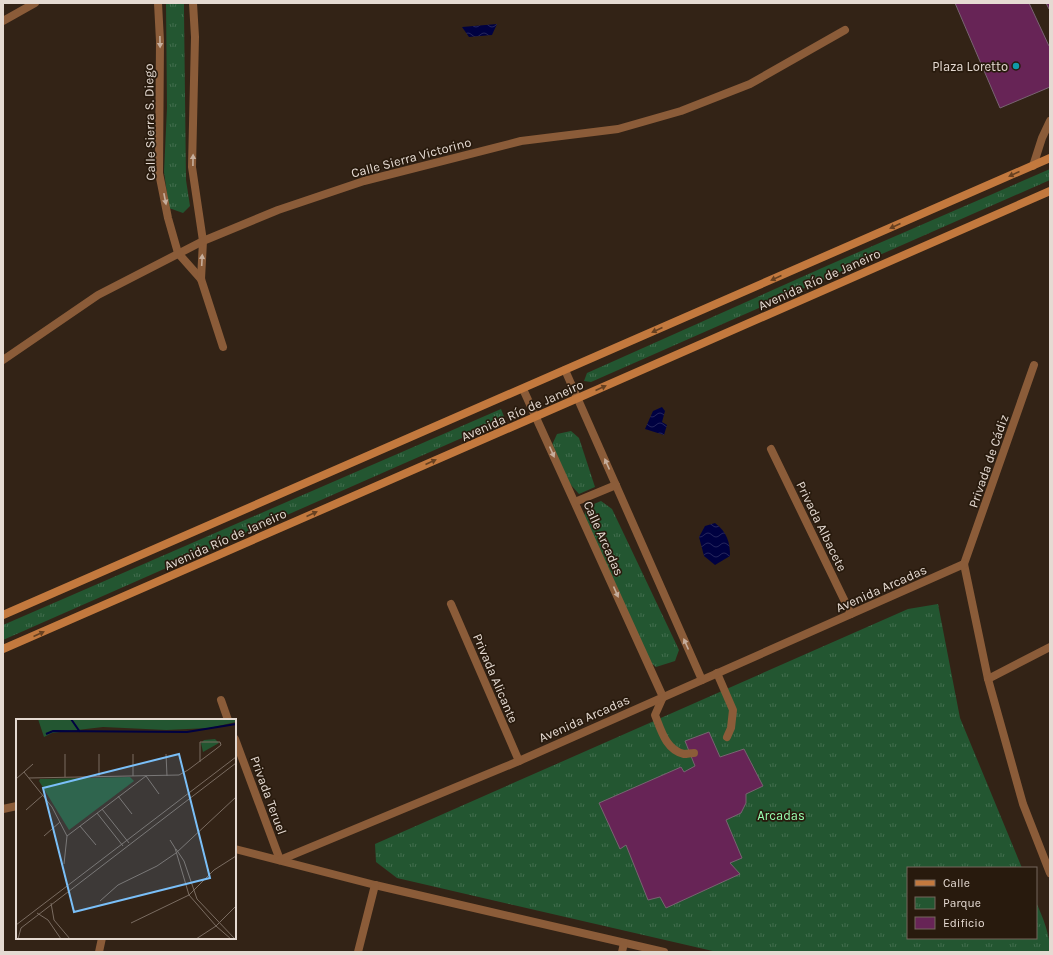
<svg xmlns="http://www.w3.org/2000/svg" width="1053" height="955" viewBox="0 0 1053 955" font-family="Karla,sans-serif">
<defs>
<pattern id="park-tufts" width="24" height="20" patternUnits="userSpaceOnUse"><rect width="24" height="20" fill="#235631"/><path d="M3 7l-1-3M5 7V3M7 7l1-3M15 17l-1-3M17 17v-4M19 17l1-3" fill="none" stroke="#436e4e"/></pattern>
<pattern id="water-waves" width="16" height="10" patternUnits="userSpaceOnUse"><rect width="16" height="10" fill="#000141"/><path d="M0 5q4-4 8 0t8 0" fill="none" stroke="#25255c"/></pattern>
</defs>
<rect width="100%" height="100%" fill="#332316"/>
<g fill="url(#park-tufts)">
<polygon points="166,3 184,3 184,12 186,180 190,206 183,213 169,208 164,172 167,108"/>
<polygon points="1050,169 1050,180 591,382 584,381 587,373 831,264"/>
<polygon points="501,409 505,419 3,640 3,625"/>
<polygon points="571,431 579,438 595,487 579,494 570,484 552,445 557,434"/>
<polygon points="601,501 612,509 679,650 675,661 656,667 647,660 584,516 587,507"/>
<path d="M938 604 960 718 1022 868H908V938H1036V902C1043 918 1050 934 1050 952H717L397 878 376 862 375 844 908 609Z"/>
</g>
<g fill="url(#water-waves)">
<polygon points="497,24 492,35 469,37 462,27"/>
<polygon points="662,407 665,411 662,422 667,425 664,435 645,429 653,411"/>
<path d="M715 523C727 532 730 542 730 556L715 565 704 556 699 537 705 526Z"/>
</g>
<g fill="#672456" stroke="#786471">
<polygon points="955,3 1029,3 1049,46 1050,45 1050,87 1000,108"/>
<polygon points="1046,3 1050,3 1050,9 1049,9"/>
<polygon points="709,732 720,757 744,749 763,786 746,794 746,803 741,813 726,820 742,858 730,863 740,874 666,908 660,897 648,900 626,845 620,849 599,803 681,767 684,772 695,766 685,741"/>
</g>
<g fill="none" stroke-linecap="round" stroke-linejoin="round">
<g stroke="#8b5c39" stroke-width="8">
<polyline points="1033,166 1042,138 1050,121"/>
<polyline points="717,673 733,710 731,728 727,737"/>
<path d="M663 697 655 715C661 730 666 750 684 754 687 754 691 753 694 753"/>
</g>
<g stroke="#8b5c39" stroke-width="8">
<polyline points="158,3 160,41 159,173 168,218 178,253 201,279"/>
<polyline points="193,3 195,37 192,167 203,241 201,279 223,347"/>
<polyline points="3,21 35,3"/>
<polyline points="3,360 98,295 203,241 278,210 364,181 521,141 618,129 681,111 750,84 845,30"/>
<polyline points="565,370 702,680"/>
<polyline points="523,389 663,697"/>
<polyline points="771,449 851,614"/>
<polyline points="575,502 616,485"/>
<polyline points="964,564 988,679 1023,804 1050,873"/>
<polyline points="964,564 1034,365"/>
<polyline points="451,604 519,761"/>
<polyline points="988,679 1050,647"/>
<polyline points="221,700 228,720"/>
<polyline points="235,739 280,860"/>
<polyline points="3,809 17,806"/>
<polyline points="235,849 375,885 664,952"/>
<polyline points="280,860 519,761 964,564"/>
<polyline points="99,952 102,938"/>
<polyline points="358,952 375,885"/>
<polyline points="622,952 624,943"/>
</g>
<g stroke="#c3793e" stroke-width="8">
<polyline points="3,615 1050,158"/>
<polyline points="3,649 578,398 1050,191"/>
</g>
</g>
<defs><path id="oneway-solid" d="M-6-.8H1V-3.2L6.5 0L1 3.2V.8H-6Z"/></defs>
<g fill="#c6ae9c">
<use href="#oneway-solid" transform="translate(160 42) rotate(89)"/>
<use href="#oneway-solid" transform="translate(193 160) rotate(-89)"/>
<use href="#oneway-solid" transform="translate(165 199) rotate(79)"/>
<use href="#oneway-solid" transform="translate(202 260) rotate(-87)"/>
<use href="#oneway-solid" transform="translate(552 452) rotate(66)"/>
<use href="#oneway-solid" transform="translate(607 464) rotate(-114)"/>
<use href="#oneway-solid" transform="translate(616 592) rotate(66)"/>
<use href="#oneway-solid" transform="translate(686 644) rotate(-114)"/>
</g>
<g fill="#664021">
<use href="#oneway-solid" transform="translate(1014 174) rotate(156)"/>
<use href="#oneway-solid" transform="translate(895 226) rotate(156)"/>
<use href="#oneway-solid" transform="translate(776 278) rotate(156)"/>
<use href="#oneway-solid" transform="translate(657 330) rotate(156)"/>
<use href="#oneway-solid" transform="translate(601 388) rotate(-24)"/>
<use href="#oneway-solid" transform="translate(431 462) rotate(-24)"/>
<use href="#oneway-solid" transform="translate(312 514) rotate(-24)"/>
<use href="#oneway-solid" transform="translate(39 634) rotate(-24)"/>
</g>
<circle fill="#0f9aa8" stroke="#281a0d" stroke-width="1.5" cx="1016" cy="66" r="4"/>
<g text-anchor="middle" stroke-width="3.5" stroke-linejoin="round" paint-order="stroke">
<g font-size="13" fill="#e5dad2" stroke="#281a0d" text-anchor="end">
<text x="1008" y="71">Plaza Loretto</text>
</g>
<g font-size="13" fill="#e5dad2" stroke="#281a0d">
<text transform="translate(149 122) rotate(-91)" y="5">Calle Sierra S. Diego</text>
<text transform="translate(411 157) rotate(-15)" y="5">Calle Sierra Victorino</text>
<text transform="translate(819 279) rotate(-24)" y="5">Avenida Río de Janeiro</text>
<text transform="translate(522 410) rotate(-24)" y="5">Avenida Río de Janeiro</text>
<text transform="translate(988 461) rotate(-71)" y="5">Privada de Cádiz</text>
<text transform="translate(822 526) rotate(64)" y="5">Privada Albacete</text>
<text transform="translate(604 538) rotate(66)" y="5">Calle Arcadas</text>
<text transform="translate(225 539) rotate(-24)" y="5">Avenida Río de Janeiro</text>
<text transform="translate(881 588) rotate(-24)" y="5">Avenida Arcadas</text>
<text transform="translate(496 678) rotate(67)" y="5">Privada Alicante</text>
<text transform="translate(584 718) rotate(-24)" y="5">Avenida Arcadas</text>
<text transform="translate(269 795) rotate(70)" y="5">Privada Teruel</text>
</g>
<g font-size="13" fill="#97fdaf" stroke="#281a0d">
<text x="781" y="820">Arcadas</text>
</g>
</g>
<g transform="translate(16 719)">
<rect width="220" height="220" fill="#332316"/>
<path d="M22 0H220V3L193 9 150 11 87 8 36 14 28 18ZM199 20 203 24 187 33 185 24 188 21ZM114 58 118 62 53 111 23 62 24 60Z" fill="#235631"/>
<path fill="none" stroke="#000141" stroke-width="2" d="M55 0 64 13M30 15 37 12 171 13 220 5"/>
<path fill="none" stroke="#7a6c61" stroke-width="1" d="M49 35V58M83 35V57M117 35V57M150 35 151 57M8 53 36 88 51 117M130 57 143 75M13 59 163 56 172 51 200 30 205 26 204 23H184V43M0 60 17 45M102 77 116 95M86 90 113 124M10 91 27 76M81 94 107 127M64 107 80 126M28 117 44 103M51 117 130 57M154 121 159 129 173 176 200 207 215 220M160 130 168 142 181 180 219 220M48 145 51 117M84 182 102 166 141 147 160 134 220 78M35 184 38 201 54 220M21 194 32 201 45 220M115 204 173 176 198 151 220 137M0 206 220 38M2 220 5 209 220 44M180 220 200 207 220 187"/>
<path fill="#7abff8" fill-opacity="0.15" stroke="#7abff8" stroke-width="2" d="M163 35 194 159 58 193 27 69Z"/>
<rect width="220" height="220" fill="none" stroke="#e5dad2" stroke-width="2"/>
</g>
<rect width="1053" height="955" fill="none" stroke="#e5dad2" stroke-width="8"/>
<rect x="907" y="867" width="130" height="72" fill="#281a0d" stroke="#74675c"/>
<rect x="915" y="880" width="20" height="6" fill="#c3793e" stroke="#74675c"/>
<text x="943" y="887" font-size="12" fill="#e5dad2">Calle</text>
<rect x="915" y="897" width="20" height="12" fill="url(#park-tufts)" stroke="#74675c"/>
<text x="943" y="907" font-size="12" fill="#e5dad2">Parque</text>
<rect x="915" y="917" width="20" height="12" fill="#672456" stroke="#74675c"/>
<text x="943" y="927" font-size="12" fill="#e5dad2">Edificio</text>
</svg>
